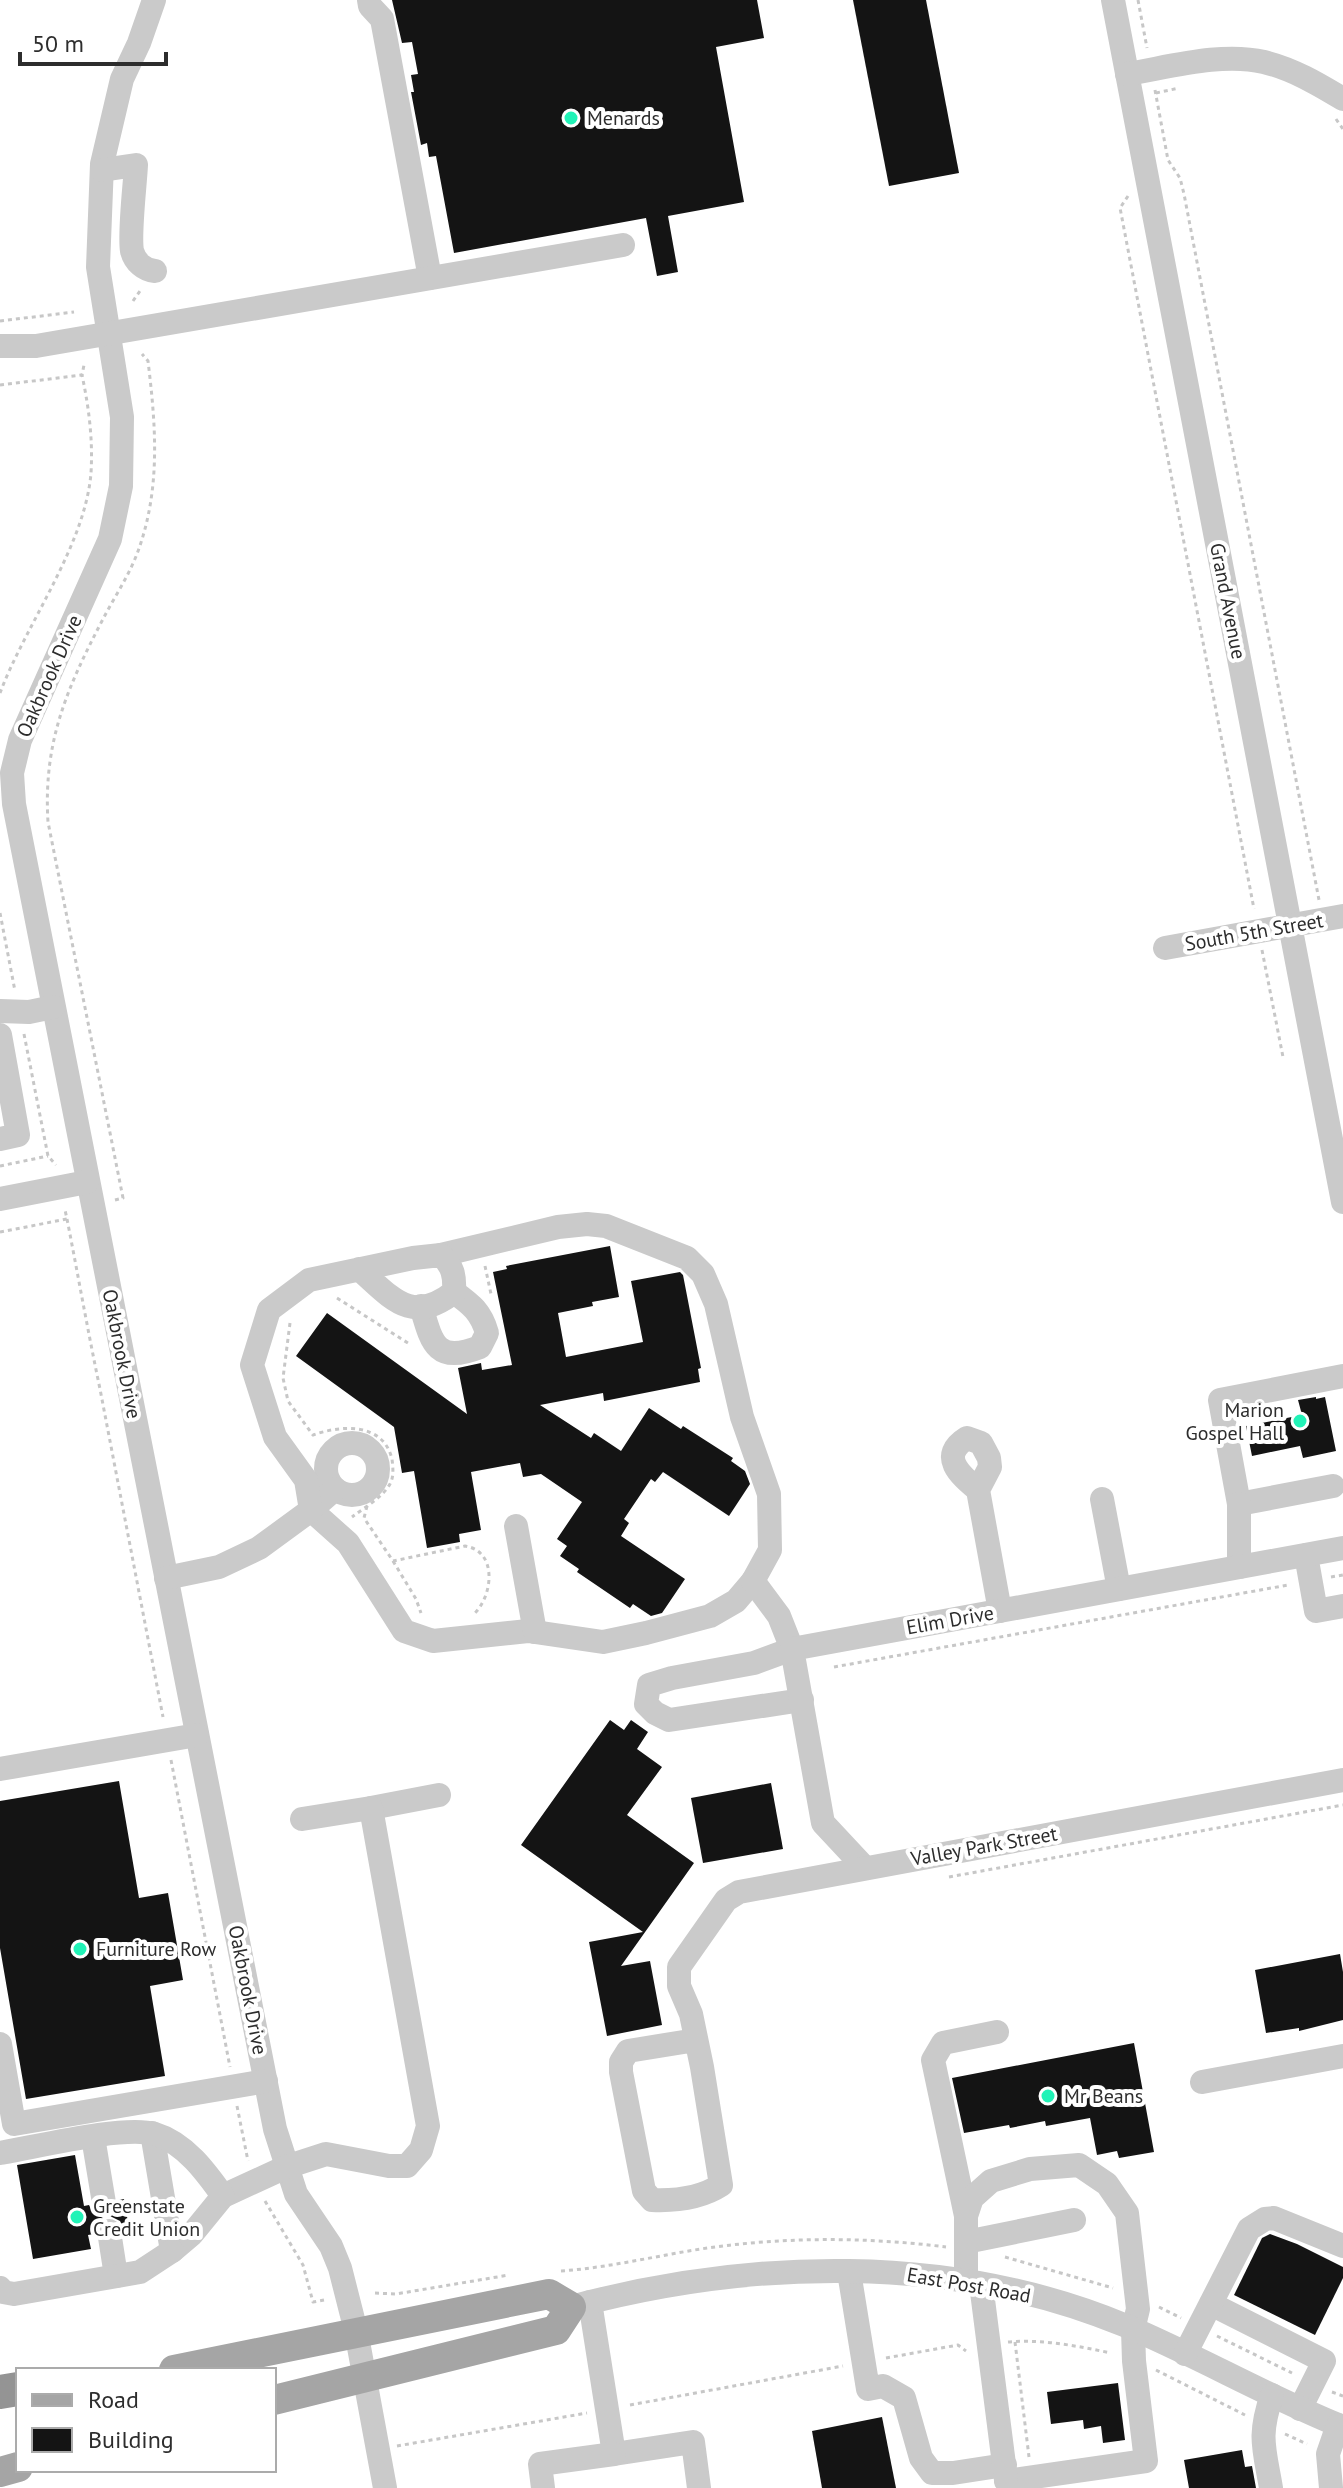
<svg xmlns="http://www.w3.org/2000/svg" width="1343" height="2488" viewBox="0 0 1343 2488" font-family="'PT Sans',sans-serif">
<rect width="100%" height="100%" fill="#fff"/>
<g fill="#141414">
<polygon points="392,0 757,0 764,38 716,47 744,202 668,216 678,272 657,276 646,218 454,253 436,156 429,157 427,143 421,145 411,92 414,92 411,75 418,74 412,42 402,43"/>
<polygon points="853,0 926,0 959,173 889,186"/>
<polygon points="610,1246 619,1297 592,1302 593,1306 558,1313 566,1357 643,1342 631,1281 680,1272 683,1275 701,1368 698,1369 700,1382 604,1401 603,1393 540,1405 591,1438 594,1433 621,1451 649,1408 681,1429 683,1426 733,1458 731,1461 745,1471 750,1484 729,1516 663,1472 655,1482 651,1479 624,1519 629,1523 621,1536 685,1579 662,1613 651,1616 633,1604 630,1608 577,1572 579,1569 560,1556 567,1546 557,1539 582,1502 541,1474 523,1477 520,1463 471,1472 481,1530 459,1534 460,1542 427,1548 414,1471 402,1473 394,1427 296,1356 327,1313 467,1414 458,1368 481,1363 482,1370 512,1365 493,1272 507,1269 506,1266"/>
<polygon points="1316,1397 1316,1399 1325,1397 1336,1451 1303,1458 1300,1446 1252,1456 1246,1426 1302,1415 1298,1400"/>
<polygon points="610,1720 624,1730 631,1720 648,1732 637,1749 662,1767 627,1815 694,1863 621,1966 650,1961 662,2025 607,2036 589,1942 643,1932 521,1845"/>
<polygon points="119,1781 139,1898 168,1893 183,1980 150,1986 165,2076 26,2099 0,1948 0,1801"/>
<polygon points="771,1783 783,1849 703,1863 691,1798"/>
<polygon points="1340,1954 1343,1972 1343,2020 1299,2031 1299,2028 1266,2033 1255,1970"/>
<polygon points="1134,2043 1154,2152 1119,2158 1117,2151 1097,2155 1090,2118 1046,2126 1045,2121 1010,2128 1009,2125 964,2133 952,2078"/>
<polygon points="75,2155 84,2206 89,2205 93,2213 103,2218 95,2225 94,2234 88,2235 91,2249 33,2259 17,2165"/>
<polygon points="124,2199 129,2228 124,2229 120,2221 110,2216 118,2209 119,2200"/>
<polygon points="1270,2234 1297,2244 1343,2267 1343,2278 1315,2335 1234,2295 1262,2238"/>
<polygon points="1118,2383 1125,2440 1103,2443 1101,2426 1084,2429 1083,2420 1051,2424 1047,2392"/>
<polygon points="882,2417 896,2488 822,2488 812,2431"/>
<polygon points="1242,2450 1245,2467 1252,2466 1256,2488 1189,2488 1184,2460"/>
</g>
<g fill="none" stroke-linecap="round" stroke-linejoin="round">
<g stroke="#c7c7c7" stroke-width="3" stroke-dasharray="4 4" stroke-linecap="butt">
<polyline points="1138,0 1147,48"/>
<polyline points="1155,90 1168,160 1180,178 1184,194 1319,900"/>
<polyline points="1156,93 1179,88"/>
<polyline points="1336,119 1343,129"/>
<polyline points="1128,196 1120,208 1121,213 1254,909"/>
<polyline points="133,301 140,291"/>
<polyline points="0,321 74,312"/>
<polyline points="0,385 82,375 84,365"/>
<path d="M0 693C26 624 85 546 91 473 93 440 89 408 82 375"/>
<polyline points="0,913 15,991"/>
<polyline points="1262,950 1283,1057"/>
<polyline points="24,1034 48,1156 56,1165"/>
<polyline points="0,1166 48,1156"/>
<path d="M115 1200 123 1198 48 822C43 742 67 688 103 619 114 598 128 577 137 554 161 490 156 427 148 361L142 354"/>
<path d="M67 1219C78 1275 88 1332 100 1389L163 1717"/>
<polyline points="0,1232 67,1219 65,1210"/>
<polyline points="485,1266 491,1294"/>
<polyline points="337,1298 411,1345"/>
<path d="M290 1323 283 1378 288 1401 313 1435C341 1425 383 1422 392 1459 393 1467 394 1477 390 1484 382 1498 365 1507 352 1517"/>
<path d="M367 1506 364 1518 393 1561 465 1546C498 1551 493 1596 474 1614"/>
<polyline points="393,1561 416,1599 421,1613"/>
<polyline points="1331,1577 1343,1575"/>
<polyline points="834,1667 1288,1585"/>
<polyline points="171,1760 230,2067"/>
<polyline points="949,1877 1343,1805"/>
<polyline points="237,2106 248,2161"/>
<polyline points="265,2201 303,2265 313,2302 324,2300"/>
<polyline points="1005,2257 1113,2288"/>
<path d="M561 2271C618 2267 674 2251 731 2245 803 2237 874 2238 946 2247"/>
<polyline points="375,2293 396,2294 509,2275"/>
<polyline points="1159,2307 1181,2318"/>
<polyline points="1217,2336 1292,2373"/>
<path d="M1008 2342C1043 2339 1077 2346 1111 2353"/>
<polyline points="1015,2342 1029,2457"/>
<polyline points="886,2358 958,2345 966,2351"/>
<polyline points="1156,2370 1245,2415"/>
<polyline points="1332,2392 1343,2396"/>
<polyline points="630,2405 843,2366"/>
<polyline points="1285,2434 1307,2444"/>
<polyline points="397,2446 587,2413"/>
</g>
<g stroke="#cacaca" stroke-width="24">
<polyline points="154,0 139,43 122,79 102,164 98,267 122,417 121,486 110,539 20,740 12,773 14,804 275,2129 296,2194 331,2246 340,2268 356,2331 385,2488"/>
<polyline points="369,0 370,6 382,19 430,278"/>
<polyline points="1113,0 1343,1202"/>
<path d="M1127 74C1170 67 1221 52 1264 62 1293 69 1318 84 1343 99"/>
<path d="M102 170 136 165C135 185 129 234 132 251 135 262 144 270 155 271"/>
<polyline points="0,346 36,346 623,245"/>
<polyline points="1165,948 1343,916"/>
<polyline points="0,1011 29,1012 53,1007"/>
<polyline points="0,1035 18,1135 0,1139"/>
<polyline points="0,1199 87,1182"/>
<path d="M421 1306C432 1344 436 1364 480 1347L487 1333C481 1312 472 1305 454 1292"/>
<circle cx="352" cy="1469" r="26"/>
<polyline points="1333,1486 1239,1504 1220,1400 1343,1376"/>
<polyline points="335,1489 311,1510 348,1543 404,1631 433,1641 528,1631 603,1642 646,1633 710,1616 736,1601 753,1581 770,1550 769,1494 742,1417 716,1304 703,1274 687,1258 606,1226 587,1224 558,1227 441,1255"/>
<path d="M978 1490C960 1475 938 1456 967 1438L981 1443 989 1458 990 1467 978 1490 1000 1611"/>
<polyline points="1102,1499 1119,1589"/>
<polyline points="516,1526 535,1632"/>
<polyline points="1306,1555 1316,1611 1343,1606"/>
<polyline points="1239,1567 1239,1504"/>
<path d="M166 1578 219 1567 259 1548 311 1510 306 1480 275 1437 252 1365 269 1310 309 1280 413 1258 441 1255C453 1266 455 1276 454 1292 411 1326 391 1297 359 1269"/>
<polyline points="753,1581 779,1616 792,1649 754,1663 672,1678 649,1685 646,1704 655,1713 669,1720 802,1700"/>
<polyline points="0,1769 197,1735"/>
<polyline points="371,1808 439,1795"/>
<polyline points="865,1868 823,1823 792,1649 1343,1548"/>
<path d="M696 2040 628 2051 621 2062V2072L644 2191 652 2200C676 2201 701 2198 721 2185L702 2067 691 2014 679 1986V1967L726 1900 739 1892 1343 1780"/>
<polyline points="0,2044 14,2124 266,2081"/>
<polyline points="1202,2082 1343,2056"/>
<polyline points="152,2133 172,2251 192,2234 223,2196 286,2167 326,2154 389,2166 407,2166 421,2150 428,2126 371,1808 302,1819"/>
<polyline points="93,2137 104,2203"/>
<path d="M0 2153C36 2147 123 2125 155 2134 185 2143 206 2172 223 2196"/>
<polyline points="966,2216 933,2060 943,2043 997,2032"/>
<polyline points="109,2231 116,2276"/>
<polyline points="966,2242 1074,2220"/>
<polyline points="849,2272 868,2389 883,2386 904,2398 921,2458 932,2473 953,2473 1005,2465"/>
<polyline points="966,2282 966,2216 972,2198 991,2181 1030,2169 1079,2165 1107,2184 1127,2213 1138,2309 1133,2330 1134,2361 1146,2461 1006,2481"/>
<polyline points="981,2284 1006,2480"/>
<polyline points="0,2288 3,2292 14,2294 140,2272 172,2251"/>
<polyline points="590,2302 614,2454 693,2442 699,2488"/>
<polyline points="1211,2304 1324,2361 1300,2409"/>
<path d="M571 2307C750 2259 950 2253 1124 2325 1198 2356 1268 2397 1343 2427"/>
<polyline points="1185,2354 1249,2229 1265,2219 1274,2218 1343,2246"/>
<polyline points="543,2488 540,2464 614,2454"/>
<path d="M1271 2488C1264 2447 1258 2436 1272 2395"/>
<polyline points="1331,2488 1328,2454 1338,2425"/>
</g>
<g stroke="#a5a5a5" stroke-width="30">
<polyline points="174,2370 549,2294 571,2307 556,2330 274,2400"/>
<polyline points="0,2472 18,2467"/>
</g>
<polyline stroke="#949494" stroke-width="34" points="0,2392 18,2389"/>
</g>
<g fill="#21f3b7" stroke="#fff" stroke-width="3">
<circle cx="571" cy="118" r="8"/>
<circle cx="1300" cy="1421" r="8"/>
<circle cx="80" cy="1949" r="8"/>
<circle cx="1048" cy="2096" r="8"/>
<circle cx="77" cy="2217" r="8"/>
</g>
<g text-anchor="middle" stroke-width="8" stroke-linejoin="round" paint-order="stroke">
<g font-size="20" fill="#2d2d2d" stroke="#fff" text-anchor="start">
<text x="587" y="125">Menards</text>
<text x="1284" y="1417" text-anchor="end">Marion<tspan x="1284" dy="23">Gospel Hall</tspan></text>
<text x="96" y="1956">Furniture Row</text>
<text x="1064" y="2103">Mr Beans</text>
<text x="93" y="2213">Greenstate<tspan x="93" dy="23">Credit Union</tspan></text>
</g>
<g font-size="20" fill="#2d2d2d" stroke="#fff">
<text transform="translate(1228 601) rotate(79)" y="7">Grand Avenue</text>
<text transform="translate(49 676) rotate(-66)" y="7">Oakbrook Drive</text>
<text transform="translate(1254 932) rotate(-10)" y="7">South 5th Street</text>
<text transform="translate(122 1354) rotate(79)" y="7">Oakbrook Drive</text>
<text transform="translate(950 1620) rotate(-10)" y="7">Elim Drive</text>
<text transform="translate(984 1846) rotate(-10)" y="7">Valley Park Street</text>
<text transform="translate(248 1990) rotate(79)" y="7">Oakbrook Drive</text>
<text transform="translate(969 2285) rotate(10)" y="7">East Post Road</text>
</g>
</g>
<rect x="16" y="2368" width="260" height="104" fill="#ffffff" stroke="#ababab" stroke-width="2"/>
<rect x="32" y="2394" width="40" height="12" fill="#a5a5a5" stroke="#ababab" stroke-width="2"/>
<text x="88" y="2408" font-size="24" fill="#2d2d2d">Road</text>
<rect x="32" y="2428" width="40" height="24" fill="#141414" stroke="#ababab" stroke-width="2"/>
<text x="88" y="2448" font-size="24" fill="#2d2d2d">Building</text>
<path d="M20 52v12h146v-12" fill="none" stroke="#2d2d2d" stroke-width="4"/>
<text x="32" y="52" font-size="24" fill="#2d2d2d" stroke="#ffffff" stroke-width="6" paint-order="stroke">50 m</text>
</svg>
